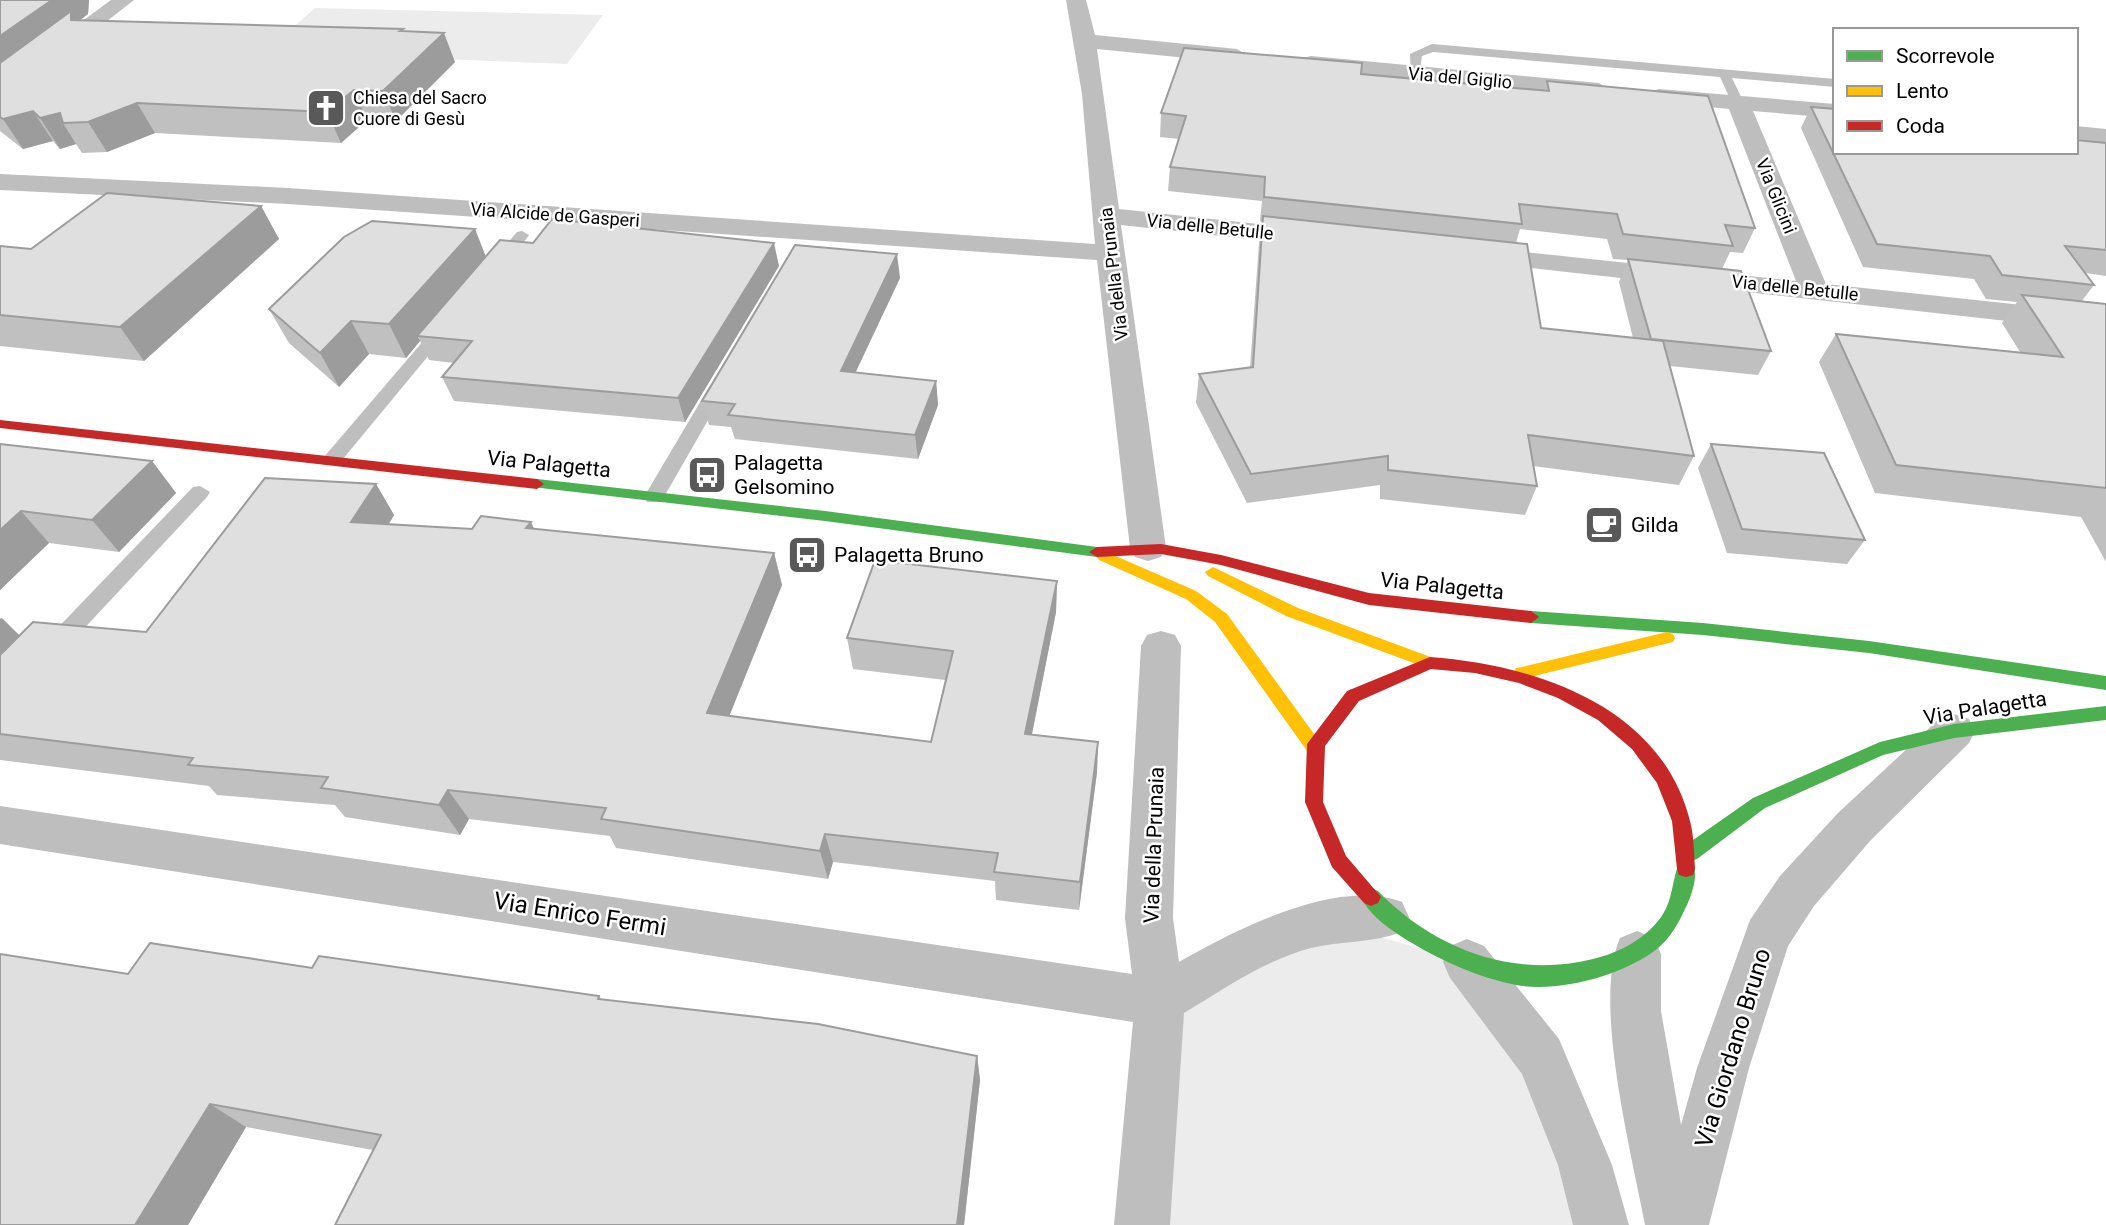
<svg xmlns="http://www.w3.org/2000/svg" width="2106" height="1225" viewBox="0 0 2106 1225" font-family="Roboto,sans-serif">
<rect width="100%" height="100%" fill="#fff"/>
<g fill="#ececec">
<polygon points="315,8 603,15 567,64 265,52"/>
<polygon points="1329,922 1467,962 1601,1225 1142,1225 1160,1000"/>
</g>
<g fill="none" stroke-linecap="round" stroke-linejoin="round">
<g fill="#bebebe" fill-rule="evenodd">
<polygon points="1432,44 1835,79 1835,87 1732,78 1744,103 1738,107 1732,103 1720,77 1433,52 1422,56 1419,77 1411,77 1410,54"/>
<polygon points="522,231 529,235 527,238 504,265 494,265 494,259 517,232"/>
<polygon points="442,324 450,329 448,332 338,465 324,465 322,461 324,457 436,326"/>
<polygon points="718,382 727,387 664,497 661,502 647,502 644,497 709,387"/>
<polygon points="200,486 210,492 207,497 63,651 47,651 44,645 47,639 193,487"/>
</g>
<g fill="#bebebe" fill-rule="evenodd">
<polygon points="111,0 134,0 8,98 0,100 0,82"/>
<polygon points="1066,0 1086,0 1095,35 1237,49 1248,56 1237,63 1097,49 1119,209 1314,230 1324,232 1328,238 1324,244 1314,246 1121,225 1166,548 1161,557 1148,561 1135,557 1130,548 1097,260 288,204 0,190 0,174 288,188 1095,244 1082,94"/>
<polygon points="1311,56 1599,83 1610,90 1599,97 1303,68 1300,63 1303,58"/>
<polygon points="1659,89 1835,104 1835,118 1753,111 1826,284 2106,314 2106,332 1468,261 1464,255 1468,249 1478,247 1796,281 1729,109 1651,101 1647,96 1651,91"/>
<polygon points="2076,126 2106,129 2106,143 2076,140"/>
<path d="M1161 631 1175 635 1181 646 1173 918 1179 962C1235 930 1337 877 1402 902L1409 917 1402 932C1373 943 1341 941 1311 948 1265 960 1224 989 1184 1013L1170 1225H1114L1133 1022 0 844V806L1132 974 1125 918 1141 646 1147 635Z"/>
<path d="M1954 714 1969 719 1975 731 1969 743 1870 841 1814 906 1788 946 1749 1068 1709 1225H1645C1632 1154 1592 1002 1620 938L1637 931 1654 938 1661 954V1011L1681 1125 1697 1068 1750 920 1780 876 1838 813 1939 719Z"/>
<polygon points="1467,939 1484,946 1559,1039 1612,1165 1629,1225 1573,1225 1558,1165 1522,1074 1450,978 1443,962 1450,946"/>
</g>
<g fill="#4caf50" fill-rule="evenodd">
<polygon points="537,479 825,511 1097,547 1105,552 1097,557 825,521 532,487 530,484 532,481"/>
<polygon points="1531,611 1703,623 1869,641 2106,676 2106,690 1869,653 1703,635 1531,623 1523,617"/>
<polygon points="2106,706 2106,720 1954,738 1883,755 1765,808 1697,859 1690,861 1683,859 1681,853 1683,847 1753,798 1880,742 1954,724"/>
<path d="M1686 861 1693 863C1699 876 1691 897 1685 909 1678 924 1671 937 1658 948 1625 975 1559 993 1516 985 1481 978 1443 962 1412 943 1394 932 1370 917 1361 897L1364 891 1371 888 1378 891C1434 949 1513 979 1593 959 1619 953 1648 938 1663 914 1673 898 1672 880 1679 863Z"/>
</g>
<g fill="#ffc107" fill-rule="evenodd">
<polygon points="1104,551 1196,591 1227,614 1322,745 1325,750 1322,755 1316,757 1310,755 1215,622 1186,599 1099,560 1096,556 1099,552"/>
<polygon points="1213,567 1298,608 1436,659 1438,663 1436,667 1430,669 1286,616 1208,576 1205,572"/>
<polygon points="1667,632 1673,634 1675,638 1673,642 1522,679 1516,678 1514,673 1516,668 1522,667"/>
</g>
<g fill="#c62828" fill-rule="evenodd">
<polygon points="0,420 537,479 544,484 537,489 0,428"/>
<polygon points="1161,544 1221,555 1369,593 1531,611 1539,617 1531,623 1369,605 1221,565 1161,554 1097,557 1089,552 1097,547"/>
<path d="M1430 657C1535 665 1661 705 1690 821 1694 836 1694 853 1695 869L1693 875 1686 877 1679 875 1677 869 1672 821 1657 783 1632 749 1598 720 1558 698 1519 683 1475 673 1431 669 1359 701 1325 746 1323 802 1346 856 1381 897 1378 903 1371 906 1364 903 1332 867 1305 802 1307 744 1347 691Z"/>
</g>
</g>
<g fill="#c0c0c0" fill-rule="evenodd">
<polygon points="0,0 89,0 88,14 79,21 403,29 404,31 455,62 396,121 367,120 341,143 155,133 107,152 82,153 76,144 60,149 53,141 23,149 0,131"/>
<path d="M1361 74 1544 91 1547 81 1755 228 1743 253 1730 252 1722 269 1771 351 1758 375 1670 366 1694 456 1679 485 1533 466 1537 486 1525 515 1380 499V485L1247 503 1196 403 1199 374 1250 368 1259 243 1262 222 1260 221 1262 201 1168 191 1170 167 1179 139 1160 137 1161 113ZM1520 229 1607 239 1613 259 1628 260 1619 282 1633 338 1541 328 1516 243Z"/>
<polygon points="1811,107 1835,152 2106,143 2106,276 2086,273 2094,285 2081,302 2106,304 2106,562 2081,517 1875,493 1819,362 1836,334 2020,352 2002,323 2017,302 1986,299 1974,279 1863,267 1801,128"/>
<polygon points="261,206 279,239 144,361 0,346 0,246 31,249"/>
<polygon points="486,257 779,266 685,422 454,401 442,377 454,363 429,360 420,341 406,358 369,354 339,387 289,343 269,309"/>
<polygon points="900,278 855,372 936,381 938,405 918,459 735,439 731,427 709,425 702,401"/>
<polygon points="0,444 152,461 176,493 119,552 49,543 0,590"/>
<polygon points="1711,444 1865,540 1847,564 1727,553 1698,468"/>
<polygon points="376,484 394,515 389,524 472,529 534,529 774,553 782,585 729,716 931,742 945,680 853,669 847,638 1057,581 1056,612 1032,734 1098,742 1097,772 1079,910 996,900 995,881 833,862 828,879 616,848 610,836 469,819 460,835 345,817 335,805 217,795 209,786 0,760 0,618 19,635 146,632"/>
<polygon points="312,968 599,996 601,999 977,1056 980,1080 964,1225 335,1225 373,1150 246,1127 188,1225 0,1225 128,974"/>
</g>
<g fill="#9c9c9c">
<polygon points="52,0 89,0 88,14 0,79 0,36"/>
<polygon points="444,33 455,62 396,121 383,91"/>
<polygon points="354,90 367,120 341,143 327,112"/>
<polygon points="137,103 155,133 107,152 88,122"/>
<polygon points="33,111 53,141 23,149 3,119"/>
<polygon points="60,113 63,123 76,144 60,149 40,118"/>
<polygon points="261,206 279,239 144,361 120,327"/>
<polygon points="475,229 488,262 417,336 420,341 406,358 389,324"/>
<polygon points="774,243 779,266 685,422 678,398"/>
<polygon points="897,254 900,278 845,395 841,371"/>
<polygon points="351,321 369,354 339,387 320,353"/>
<polygon points="936,381 938,405 918,459 915,435"/>
<polygon points="152,461 176,493 119,552 92,520"/>
<polygon points="376,484 394,515 370,554 351,522"/>
<polygon points="21,511 49,543 0,590 0,530"/>
<polygon points="531,522 545,553 526,528"/>
<polygon points="774,553 782,585 718,744 707,713"/>
<polygon points="1057,581 1056,612 1026,764 1025,734"/>
<polygon points="2,618 33,649 0,683 0,619"/>
<polygon points="1098,742 1097,772 1079,910 1080,882"/>
<polygon points="448,790 469,819 460,835 439,805"/>
<polygon points="825,834 833,862 828,879 820,851"/>
<polygon points="977,1056 980,1080 964,1225 957,1225"/>
<polygon points="210,1104 246,1127 188,1225 135,1225"/>
</g>
<g fill="#dfdfdf" stroke="#9c9c9c" stroke-width="2">
<polygon points="0,0 52,0 0,36"/>
<polygon points="71,11 71,20 403,29 400,31 444,33 383,91 354,90 327,112 137,103 88,122 63,123 60,113 40,118 33,111 3,119 0,117 0,63"/>
<polygon points="1184,48 1362,63 1361,74 1549,91 1547,81 1708,96 1755,228 1725,225 1733,246 1623,234 1617,214 1519,204 1522,224 1264,197 1265,177 1170,167 1186,116 1161,113"/>
<polygon points="1811,107 1835,109 1835,152 2076,152 2076,140 2106,143 2106,250 2065,246 2094,285 2002,275 1990,256 1877,244"/>
<polygon points="107,193 261,206 120,327 0,315 0,246 31,249"/>
<polygon points="1263,216 1527,244 1541,328 1663,341 1694,456 1528,435 1537,486 1388,470 1388,456 1251,474 1199,374 1253,367"/>
<polygon points="552,219 774,243 678,398 442,377 472,341 417,336 500,240 533,243"/>
<polygon points="372,221 475,229 389,324 351,321 320,353 269,309 344,237"/>
<polygon points="795,245 897,254 841,371 936,381 915,435 728,415 735,404 702,401"/>
<polygon points="1628,259 1741,271 1771,351 1651,339"/>
<polygon points="2022,295 2106,304 2106,488 1896,465 1836,334 2063,357"/>
<polygon points="0,444 152,461 92,520 21,511 0,530"/>
<polygon points="1711,444 1824,453 1865,540 1742,529"/>
<polygon points="265,478 376,484 351,522 472,529 481,516 531,522 526,528 774,553 707,713 931,742 953,651 847,638 875,560 1057,581 1025,734 1098,742 1080,882 994,872 998,853 825,834 820,851 601,819 606,808 448,790 439,805 321,788 328,777 188,765 193,758 0,734 0,655 33,622 146,632"/>
<polygon points="150,943 312,968 319,956 599,996 598,999 818,1024 977,1056 957,1225 335,1225 381,1135 210,1104 135,1225 0,1225 0,954 128,974"/>
</g>
<defs>
<g id="church-square" transform="scale(2.0125)"><rect x="-9" y="-9" width="18" height="18" rx="4" fill="#595959" stroke="#fff"/><path d="M-1.2-6h2.4v3.5h3.3v2.4h-3.3V6h-2.4V-.1h-3.3v-2.4h3.3Z" fill="#fff"/></g>
<g id="bus-square" transform="scale(2.0125)"><rect x="-9" y="-9" width="18" height="18" rx="4" fill="#595959" stroke="#fff"/><path d="M-5-6H5V4H4V6H2V4H-2V6H-4V4H-5ZM-3.5-4V0h7V-4ZM-3.5 1.2v1.5H-2V1.2ZM2 1.2v1.5H3.5V1.2Z" fill="#fff"/></g>
<g id="cafe-square" transform="scale(2.0125)"><rect x="-9" y="-9" width="18" height="18" rx="4" fill="#595959" stroke="#fff"/><path d="M-5.5-4.5H6V0H3Q3 3.5 0 3.5H-2.5Q-5.5 3.5-5.5 0ZM3-3.2v2h1.7v-2ZM-6 4.5H4V6H-6Z" fill="#fff"/></g>
</defs>
<g fill-rule="evenodd">
<use href="#church-square" x="326" y="108"/>
<use href="#bus-square" x="707" y="475"/>
<use href="#cafe-square" x="1604" y="525"/>
<use href="#bus-square" x="807" y="555"/>
</g>
<g text-anchor="middle" stroke-width="5" stroke-linejoin="round" paint-order="stroke">
<g font-size="18" fill="#000" stroke="#fff">
<text transform="translate(1460 78) rotate(5)" y="6">Via del Giglio</text>
<text transform="translate(1776 196) rotate(68)" y="6">Via Glicini</text>
<text transform="translate(555 215) rotate(4)" y="6">Via Alcide de Gasperi</text>
<text transform="translate(1210 227) rotate(6)" y="6">Via delle Betulle</text>
<text transform="translate(1114 274) rotate(-97)" y="6">Via della Prunaia</text>
<text transform="translate(1795 288) rotate(6)" y="6">Via delle Betulle</text>
</g>
<g font-size="18" fill="#000" stroke="#fff" text-anchor="start">
<text x="353" y="104">Chiesa del Sacro<tspan x="353" dy="21">Cuore di Gesù</tspan></text>
</g>
<g font-size="21" fill="#000" stroke="#fff" text-anchor="start">
<text x="734" y="470">Palagetta<tspan x="734" dy="24">Gelsomino</tspan></text>
<text x="1631" y="532">Gilda</text>
<text x="834" y="562">Palagetta Bruno</text>
</g>
<g font-size="21" fill="#000" stroke="#fff">
<text transform="translate(549 464) rotate(6)" y="7">Via Palagetta</text>
<text transform="translate(1442 586) rotate(6)" y="7">Via Palagetta</text>
<text transform="translate(1985 708) rotate(-9)" y="7">Via Palagetta</text>
<text transform="translate(1154 845) rotate(-88)" y="7">Via della Prunaia</text>
</g>
<g font-size="24" fill="#000" stroke="#fff">
<text transform="translate(580 914) rotate(9)" y="8">Via Enrico Fermi</text>
<text transform="translate(1733 1048) rotate(-73)" y="8">Via Giordano Bruno</text>
</g>
</g>
<rect x="1833" y="28" width="245" height="126" fill="#ffffff" stroke="#999999" stroke-width="2"/>
<rect x="1847" y="51" width="35" height="10" fill="#4caf50" stroke="#999999" stroke-width="2"/>
<text x="1896" y="63" font-size="21" fill="#000000">Scorrevole</text>
<rect x="1847" y="86" width="35" height="10" fill="#ffc107" stroke="#999999" stroke-width="2"/>
<text x="1896" y="98" font-size="21" fill="#000000">Lento</text>
<rect x="1847" y="121" width="35" height="10" fill="#c62828" stroke="#999999" stroke-width="2"/>
<text x="1896" y="133" font-size="21" fill="#000000">Coda</text>
</svg>
